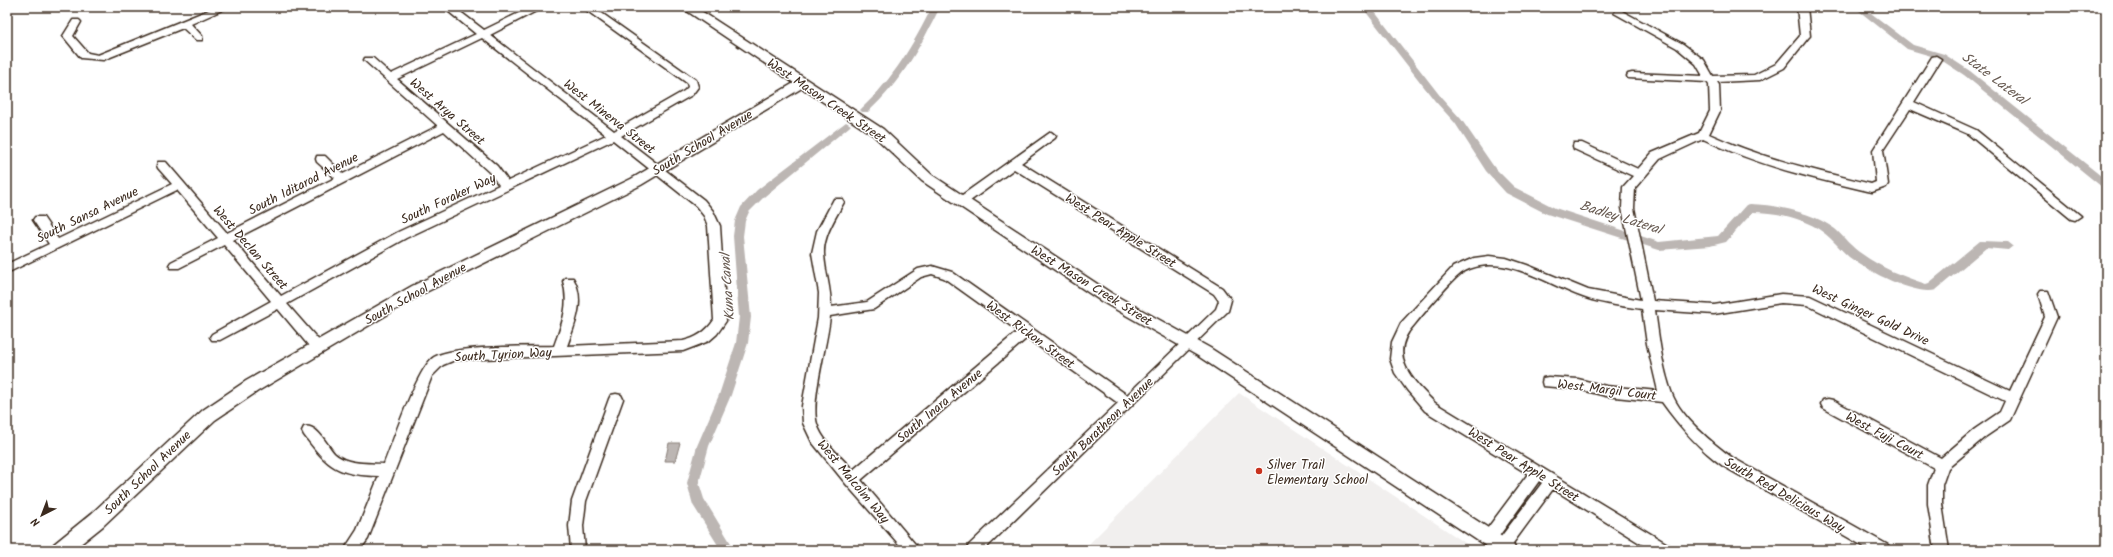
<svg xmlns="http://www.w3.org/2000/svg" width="2113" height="557" viewBox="0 0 2113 557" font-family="Kalam,sans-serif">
<rect width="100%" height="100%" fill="#fff"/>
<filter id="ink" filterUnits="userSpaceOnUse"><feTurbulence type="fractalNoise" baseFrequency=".025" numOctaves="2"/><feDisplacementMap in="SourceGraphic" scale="8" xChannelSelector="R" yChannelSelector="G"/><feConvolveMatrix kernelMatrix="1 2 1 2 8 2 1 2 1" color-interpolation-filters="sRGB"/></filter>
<g filter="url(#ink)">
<polygon fill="#f1efee" points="1239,393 1476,550 1083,550"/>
<polygon fill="#bcb6b3" stroke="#887e77" points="669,443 680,443 675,461 665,461"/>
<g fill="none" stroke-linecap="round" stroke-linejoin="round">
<g fill="#bcb6b3" fill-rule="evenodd">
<path d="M932 7H940C921 46 901 82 868 112H862L860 110 862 108C893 79 913 45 932 7Z"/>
<path d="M1362 7H1371L1441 97 1461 119 1494 167 1514 187 1555 208 1659 242 1718 236 1746 205 1750 204C1777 205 1813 212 1835 229 1844 237 1851 247 1862 254 1881 268 1904 277 1926 284L1929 283 1980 241 2008 242 2013 246 2008 250 1986 248 1936 290C1915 296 1866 270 1849 257 1838 247 1830 236 1817 228 1799 217 1774 212 1753 212L1726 242 1710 246 1659 250 1547 214 1506 193 1486 171 1455 123 1435 101Z"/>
<polygon points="1854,7 1863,7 1913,45 1944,54 1970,71 2106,180 2106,189 2102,187 1964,75 1938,58 1907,49"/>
<polygon points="846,122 851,125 849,127 765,196 749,212 745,221 743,236 751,317 748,343 731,395 709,446 699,483 704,499 735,550 721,550 693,505 687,483 697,446 719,395 736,343 739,317 733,236 735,221 741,207 757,190"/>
</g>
<g stroke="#3b2a1e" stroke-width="3">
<g id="minor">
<polygon points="216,7 229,7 191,24 202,36 202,40 196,40 183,28 103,60 81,58 63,36 73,20 79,20 81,22 73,36 88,53 98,55"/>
<path d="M443 7H454L484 30 531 7H544L490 35 614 131 684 91 688 87 687 83 582 7H593L696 80 698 87 692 95 621 136 704 200 713 211 720 226 726 321 717 334 709 341 683 351 455 360 443 365 432 376 368 539 360 550H344L357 530 379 476C337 475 329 468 304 435L302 431 304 427C317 423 327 446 335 454 348 465 368 463 384 464 393 442 417 368 434 357 454 345 527 347 554 346 562 324 570 305 563 281L565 278H573C586 300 575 324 567 346L683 341C696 338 706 332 714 320L708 226 704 216 696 206 613 140 406 238 287 304 322 344 324 348 322 352H314L278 309 220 340H212L210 337 212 334 271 301 224 245 179 268H171L169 265 171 262 218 238 177 190 7 273V264L49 244 33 220 35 217H43L58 239 172 184 158 168 157 165 158 162H166L227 233 335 178 317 162 316 159 317 156H325L343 174 438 126 364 60 365 58H373L391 74 476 34ZM482 38 606 135 508 181 497 166 397 79ZM444 131 489 172 499 185 398 232 281 296 233 240Z"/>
<path d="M1797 7H1807L1810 36 1808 38 1784 68 1760 80 1717 82 1719 85 1720 111 1709 134C1764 159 1813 170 1871 184L1876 182 1873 150 1932 57 1936 56 1941 59 1914 102 1976 130 2081 216 2075 220 2071 219 1968 134 1910 109 1883 150 1888 184 1886 187 1872 192C1812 178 1759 166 1703 139L1660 159 1635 188 1634 208 1653 301 1714 305 1781 294 1810 296 2010 391 2045 317 2038 294 2040 291H2048L2057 317 2010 420 1985 437 1948 468 1942 485V504L1949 550H1935L1928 504V485L1934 468 1823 408 1821 404 1823 400 1828 399 1833 400 1941 458 1975 429 2000 412 2005 401 1807 305 1781 303 1714 314 1655 310C1659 338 1662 368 1672 394 1681 417 1713 444 1733 458L1888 545 1890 550H1870L1723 466C1698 448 1680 427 1662 402L1606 396 1578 389 1543 386 1542 382 1543 378 1548 377 1578 379 1606 386 1658 391 1647 344 1642 309C1622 306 1602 304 1583 297 1547 285 1501 250 1463 272 1452 279 1425 312 1415 324 1386 355 1412 380 1435 403L1669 545 1671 550H1651L1553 489 1508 550H1496L1495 547 1497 542 1542 483 1539 481 1494 543 1489 544 1484 543 1482 538 1484 533 1528 474 1425 411 1407 390 1395 373 1390 359 1392 342 1401 323 1453 267 1474 258 1489 256 1506 258 1527 265 1588 290 1641 300 1622 208 1623 187 1633 176 1574 149 1573 146 1574 143H1582L1638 169 1652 153 1699 133 1710 111 1709 85 1707 82 1628 78 1627 76 1628 74 1632 73 1703 76 1696 64 1677 48 1614 13 1616 11H1622L1683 44 1704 60 1713 76 1754 75 1776 64 1800 36Z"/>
<path d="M1051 132 1056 136 1055 138 1021 163 1222 288 1231 300 1228 311 984 550H967L969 545 1118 403 1027 338 861 480 920 550H904L846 484 812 442 803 423 802 406 818 318 819 293 812 253 817 231 834 199H842L844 202C836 217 823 236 824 254 825 272 831 288 831 307L867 302 918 269 932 266 952 272 1127 395 1216 309 1219 301 1214 294 1014 169 966 204H958L956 201 958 198ZM932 274 944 278 1018 331 853 470C841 457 822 441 817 424 810 401 828 343 830 316L874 309 921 277Z"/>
<polygon points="616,394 621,395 623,399 586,501 583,526 585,550 571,550 569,526 572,501 609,399 611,395"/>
</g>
</g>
<g stroke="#3b2a1e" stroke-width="3">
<polygon id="tertiary" points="681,7 695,7 883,129 932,175 1111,293 1210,348 1513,544 1516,550 1492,550 1198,356 1101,301 922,181 873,135 802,88 641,185 422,294 258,391 215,420 103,526 73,550 51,550 54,544 91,514 203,410 246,381 412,286 631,179 794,83"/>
</g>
<use href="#minor" fill="#fff" fill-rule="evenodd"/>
<use href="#tertiary" fill="#fff" fill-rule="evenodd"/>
</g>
</g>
<circle fill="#c8321e" stroke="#fff" stroke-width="1.5" cx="1259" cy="471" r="4"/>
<g text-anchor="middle" stroke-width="3" stroke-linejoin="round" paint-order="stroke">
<g font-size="13" fill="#3b2a1e" stroke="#fff">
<text transform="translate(827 100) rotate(34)" y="5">West Mason Creek Street</text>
<text transform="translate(448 111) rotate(41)" y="5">West Arya Street</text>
<text transform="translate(610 116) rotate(38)" y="5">West Minerva Street</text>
<text transform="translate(702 142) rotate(-31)" y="5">South School Avenue</text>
<text transform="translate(303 183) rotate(-27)" y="5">South Iditarod Avenue</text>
<text transform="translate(448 198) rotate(-25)" y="5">South Foraker Way</text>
<text transform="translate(87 214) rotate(-26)" y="5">South Sansa Avenue</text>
<text transform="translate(1121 230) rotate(32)" y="5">West Pear Apple Street</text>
<text transform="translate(251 247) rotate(49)" y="5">West Declan Street</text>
<text transform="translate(1092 285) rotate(32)" y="5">West Mason Creek Street</text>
<text transform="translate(415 293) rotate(-29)" y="5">South School Avenue</text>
<text transform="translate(1871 314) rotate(25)" y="5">West Ginger Gold Drive</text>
<text transform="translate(1031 334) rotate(36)" y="5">West Rickon Street</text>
<text transform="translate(503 354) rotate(-3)" y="5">South Tyrion Way</text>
<text transform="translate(1607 389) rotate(7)" y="5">West Margil Court</text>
<text transform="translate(939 405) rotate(-40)" y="5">South Inara Avenue</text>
<text transform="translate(1102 426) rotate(-44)" y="5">South Baratheon Avenue</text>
<text transform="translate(1885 435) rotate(28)" y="5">West Fuji Court</text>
<text transform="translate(1524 464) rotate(32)" y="5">West Pear Apple Street</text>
<text transform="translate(147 472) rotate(-44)" y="5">South School Avenue</text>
<text transform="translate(854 481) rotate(50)" y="5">West Malcolm Way</text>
<text transform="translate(1785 494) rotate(30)" y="5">South Red Delicious Way</text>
</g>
<g font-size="13" fill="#3b2a1e" stroke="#fff" text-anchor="start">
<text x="1267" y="469">Silver Trail<tspan x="1267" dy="15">Elementary School</tspan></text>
</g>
<g font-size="14" font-style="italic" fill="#685b52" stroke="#fff">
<text transform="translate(1995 78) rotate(37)" y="5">State Lateral</text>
<text transform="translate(1621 217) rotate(17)" y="5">Badley Lateral</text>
<text transform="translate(727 287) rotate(-94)" y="5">Kuna Canal</text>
</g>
</g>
<rect width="2113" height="557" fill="none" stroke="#fff" stroke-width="24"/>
<rect x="12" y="12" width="2089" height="533" fill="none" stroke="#3b2a1e" stroke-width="1.5" filter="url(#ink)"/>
<g transform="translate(42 515) rotate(222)" stroke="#ffffff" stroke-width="3" paint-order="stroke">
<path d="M0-3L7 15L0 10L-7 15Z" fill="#3b2a1e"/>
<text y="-6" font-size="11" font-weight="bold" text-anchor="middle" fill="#3b2a1e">N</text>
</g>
</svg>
